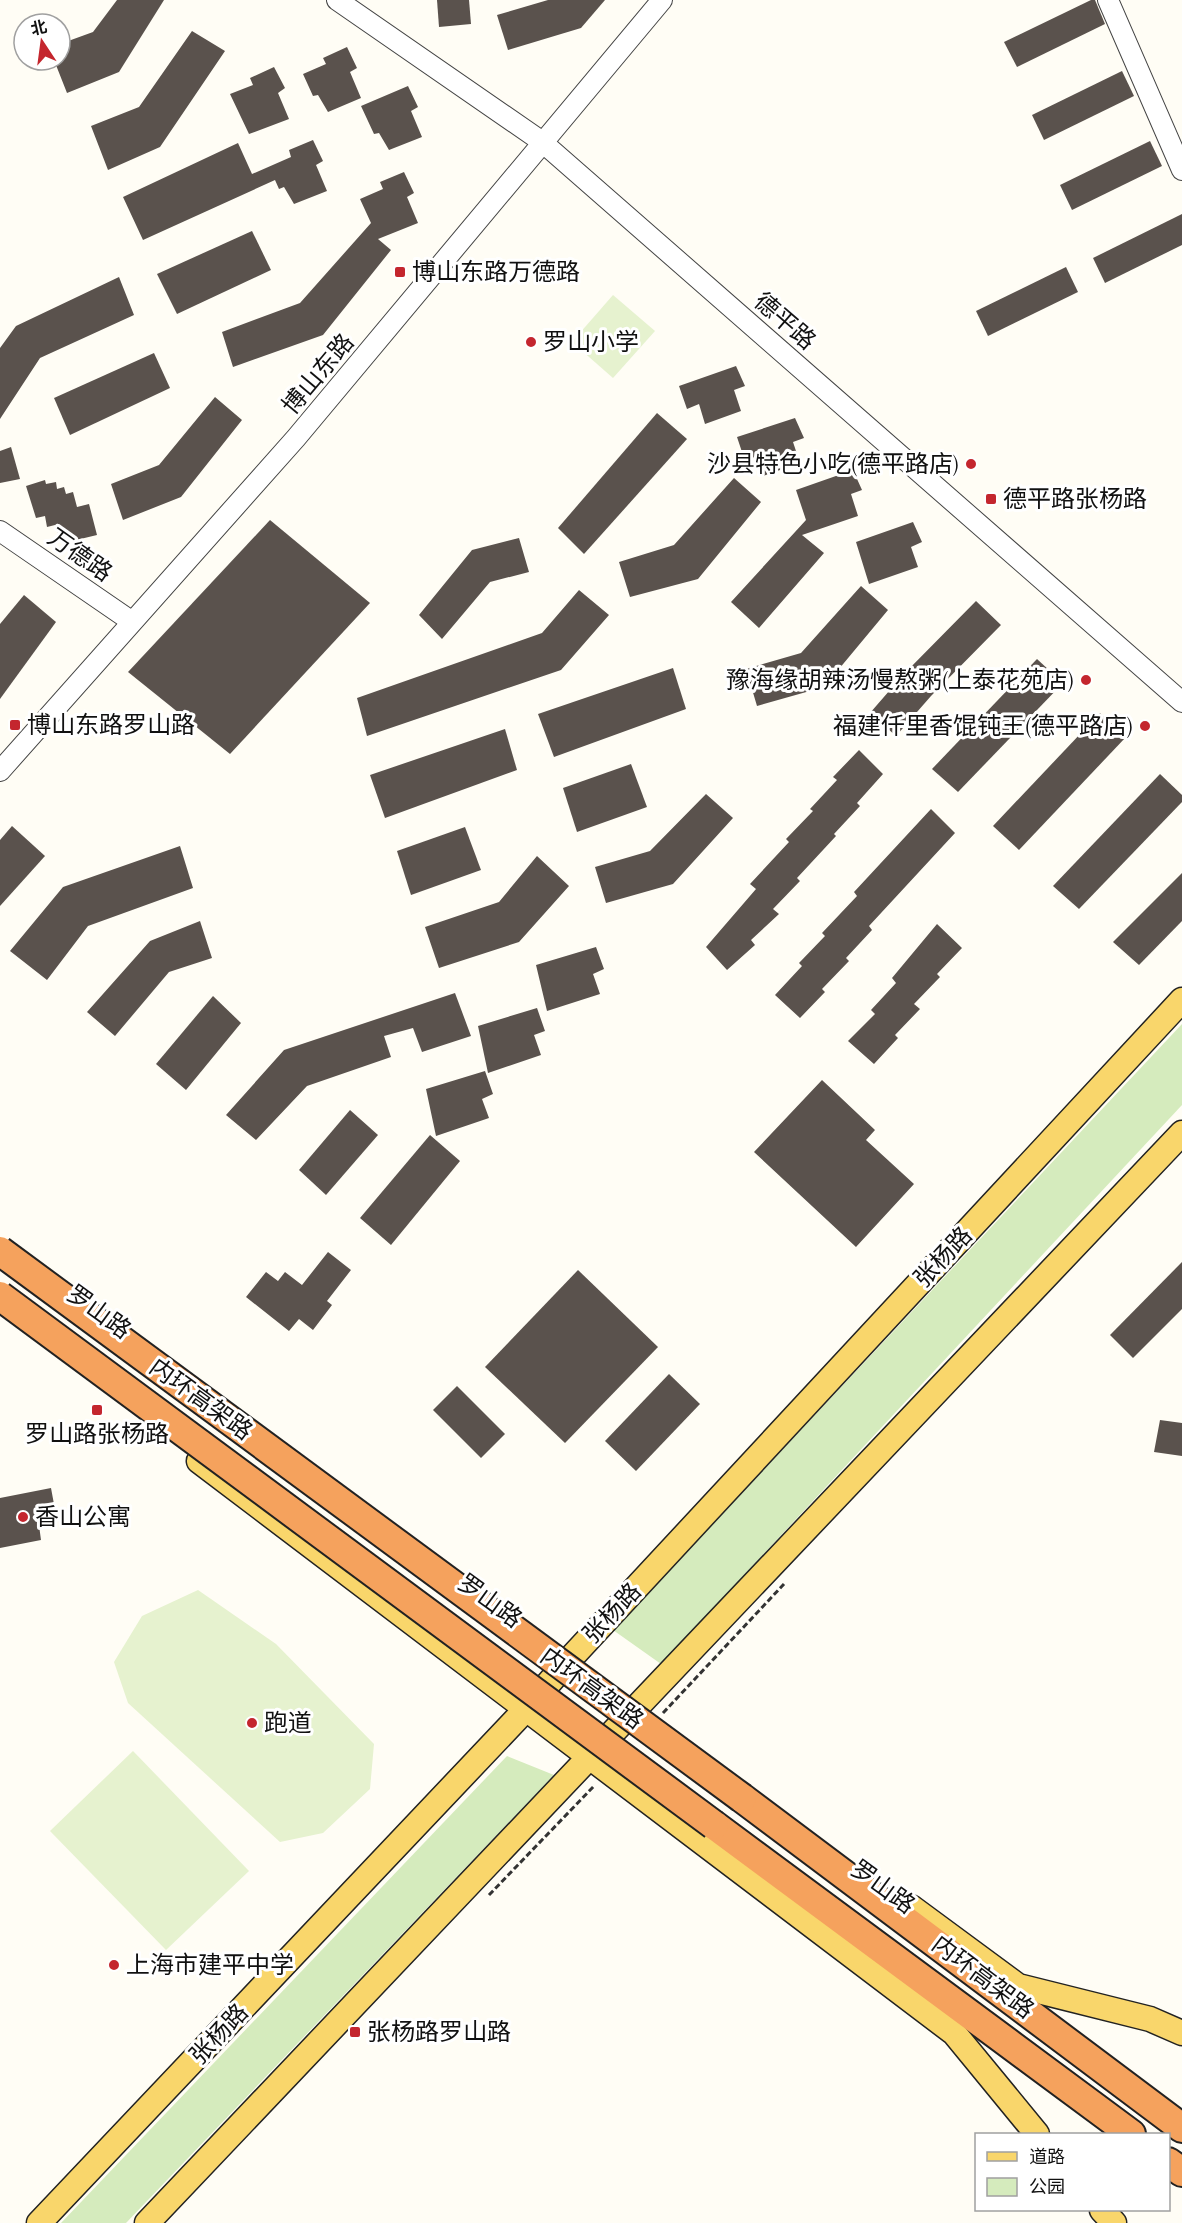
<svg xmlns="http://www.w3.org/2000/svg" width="1182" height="2223" viewBox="0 0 1182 2223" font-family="Spectral,'Noto Sans SC',serif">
<rect width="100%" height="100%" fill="#fffdf5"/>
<g fill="#d5ebbd">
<polygon points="1182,1024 1182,1105 661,1664 613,1630"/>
<polygon points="507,1756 554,1775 126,2223 61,2223"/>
</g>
<g fill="#e6f2cf">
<polygon points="613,295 655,331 613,378 572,342"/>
<polygon points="198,1590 276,1644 374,1744 370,1789 323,1833 280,1842 128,1703 114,1662 142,1616"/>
<polygon points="133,1751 249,1871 166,1950 50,1831"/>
</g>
<g fill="#5a524d">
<polygon points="117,0 164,0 119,72 67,93 54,60 60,60 60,44 93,32"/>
<polygon points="437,0 469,0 471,24 439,27"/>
<polygon points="548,0 605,0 581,28 508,50 497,15"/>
<polygon points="1091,0 1095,0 1105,24 1017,67 1004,42"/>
<polygon points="192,31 225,51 160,147 108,170 91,126 139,107"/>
<polygon points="347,47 357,68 350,72 361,98 328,112 318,95 313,96 303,74 326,64 323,58"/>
<polygon points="274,67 285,88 278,93 289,119 249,134 230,94 253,85 250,78"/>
<polygon points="1122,71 1134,96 1044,140 1032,115"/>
<polygon points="408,86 418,107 411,111 422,137 389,150 379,133 374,134 361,106"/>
<polygon points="313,140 323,161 316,165 327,191 294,204 284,187 279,189 275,180 143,240 123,197 238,143 252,174 291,157 289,150"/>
<polygon points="1150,141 1162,166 1072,210 1060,185"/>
<polygon points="404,172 414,193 407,197 418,223 378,239 391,250 323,335 233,367 222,332 300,303 371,223 360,199 383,189 380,182"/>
<polygon points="1182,214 1182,245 1105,283 1093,258"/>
<polygon points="252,231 271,270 177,314 157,274"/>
<polygon points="1066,267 1078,292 988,336 976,311"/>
<polygon points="119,277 134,315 40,358 0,419 0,348 16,326"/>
<polygon points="154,353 170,388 70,435 54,398"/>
<polygon points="736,366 745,386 734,390 741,411 705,424 699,404 687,409 679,386"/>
<polygon points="215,397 242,420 181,497 123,520 111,484 159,465"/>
<polygon points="657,413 687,439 584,554 558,528"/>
<polygon points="795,418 804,438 793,442 800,463 763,476 757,456 745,461 737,437"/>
<polygon points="11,447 20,479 0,483 0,451"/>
<polygon points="853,470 862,490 851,494 858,516 802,535 824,553 759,628 731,602 806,520 796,490"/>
<polygon points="734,478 761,502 698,579 630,597 619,562 674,545"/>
<polygon points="45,480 46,484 56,482 57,489 64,487 66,494 73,492 77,507 89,504 97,535 72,541 67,530 58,533 55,525 47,527 45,516 36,518 26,486"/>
<polygon points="270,520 370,603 230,754 128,672"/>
<polygon points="913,522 922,542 911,547 918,567 869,584 856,542"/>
<polygon points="519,538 529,572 490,582 442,639 419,615 472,550"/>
<polygon points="861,586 888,610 824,687 757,706 746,669 801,653"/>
<polygon points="579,590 609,615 561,670 367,736 357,698 542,633"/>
<polygon points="24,595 56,622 0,699 0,624"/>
<polygon points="976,601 1001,625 931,696 896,736 870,713 903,675"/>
<polygon points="1037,659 1063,683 958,792 932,769"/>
<polygon points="673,668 686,709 554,757 538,714"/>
<polygon points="1100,713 1126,737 1019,850 993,826"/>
<polygon points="505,729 517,770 385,818 370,775"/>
<polygon points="859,750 883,774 857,803 860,806 834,834 836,836 797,878 800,881 773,909 779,914 751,940 755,945 727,970 706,947 756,889 750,884 789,842 786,839 813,811 810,809 837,780 833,777"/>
<polygon points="631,764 647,807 577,832 563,788"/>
<polygon points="1160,774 1182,795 1182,802 1079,909 1053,886"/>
<polygon points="706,794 733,818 673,884 606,903 595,867 650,851"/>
<polygon points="931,809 955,833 869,926 872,930 846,958 849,961 822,989 825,992 800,1018 775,995 802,966 799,963 825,936 822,933 857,896 854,892"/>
<polygon points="12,826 45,856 0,906 0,840"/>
<polygon points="465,827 481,870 411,895 397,851"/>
<polygon points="180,846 193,888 88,926 47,980 10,951 63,887"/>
<polygon points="537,856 569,886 519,942 439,968 425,927 499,902"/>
<polygon points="1182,873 1182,921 1139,965 1113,942"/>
<polygon points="200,921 212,958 169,972 115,1036 87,1012 150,941"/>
<polygon points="937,924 962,948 937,974 940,977 914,1004 920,1009 895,1035 898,1038 874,1064 848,1041 875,1014 871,1010 896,983 892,978"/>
<polygon points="596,947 604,969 593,974 600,994 547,1011 536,965"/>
<polygon points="455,993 471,1036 422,1052 413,1028 384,1036 391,1057 307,1086 256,1140 226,1115 284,1050"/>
<polygon points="213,996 241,1023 186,1090 156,1064"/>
<polygon points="537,1008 545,1031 534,1035 541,1055 488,1073 478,1026"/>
<polygon points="485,1071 493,1094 482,1099 489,1118 436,1136 426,1089"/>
<polygon points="822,1080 875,1130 866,1140 914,1184 856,1247 754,1152"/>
<polygon points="350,1110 378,1135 326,1195 299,1170"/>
<polygon points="430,1135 460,1161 391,1245 360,1218"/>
<polygon points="328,1252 351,1270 327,1301 332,1305 313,1330 299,1319 289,1331 246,1297 266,1272 278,1281 285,1272 302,1285"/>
<polygon points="1182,1262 1182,1309 1133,1358 1110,1335"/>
<polygon points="578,1270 658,1347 565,1443 485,1367"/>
<polygon points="669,1374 700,1404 636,1471 605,1441"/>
<polygon points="457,1386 505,1434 481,1458 433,1410"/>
<polygon points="1160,1420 1182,1423 1182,1456 1154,1452"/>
<polygon points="51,1488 56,1515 38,1518 41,1540 0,1548 0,1498"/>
</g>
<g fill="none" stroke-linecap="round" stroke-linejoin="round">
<g stroke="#444" stroke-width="22">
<g id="minor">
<polyline points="337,0 541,141 1182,702"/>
<polyline points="1108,0 1182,170"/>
<polyline points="0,531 131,621"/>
<polyline points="0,771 296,438 662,0"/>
</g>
</g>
<g stroke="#222" stroke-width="27">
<g id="major">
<polyline points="199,1461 954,2033 1037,2134"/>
<polyline points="911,1907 1018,1986 1150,2019 1182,2033"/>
<polyline points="1102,2210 1114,2223"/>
<polyline points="39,2223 527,1708 569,1660 1182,1000"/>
<polyline points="147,2223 1182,1133"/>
</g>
</g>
<g stroke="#222" stroke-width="32">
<g id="highway">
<polyline points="742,1798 1182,2128"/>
<polyline points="714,1825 1131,2134"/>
<polyline points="1168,2162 1182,2172"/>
</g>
</g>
<g stroke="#333" stroke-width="3" stroke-dasharray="6 3" stroke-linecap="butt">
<polyline points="663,1713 784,1584"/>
<polyline points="489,1895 595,1785"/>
</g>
<use href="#minor" stroke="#fff" stroke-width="20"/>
<use href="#major" stroke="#f9d66b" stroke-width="24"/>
<use href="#highway" stroke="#f5a25d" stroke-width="28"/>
<g stroke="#222" stroke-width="32" stroke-linecap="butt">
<g id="highway-bridge">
<polyline points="0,1251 742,1798"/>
<polyline points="0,1296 714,1825"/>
</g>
</g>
<use href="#highway-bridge" stroke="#f5a25d" stroke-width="28"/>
</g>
<g fill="#c4262e" stroke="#fff" stroke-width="2">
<rect x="394" y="266" width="12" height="12" rx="3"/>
<circle cx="531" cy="342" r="6"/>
<circle cx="971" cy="464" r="6"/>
<rect x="985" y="493" width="12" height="12" rx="3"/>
<circle cx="1086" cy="680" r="6"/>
<rect x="9" y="719" width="12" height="12" rx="3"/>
<circle cx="1145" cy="726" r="6"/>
<rect x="91" y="1404" width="12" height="12" rx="3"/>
<circle cx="23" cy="1517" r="6"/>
<circle cx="252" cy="1723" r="6"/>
<circle cx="114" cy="1965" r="6"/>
<rect x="349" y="2026" width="12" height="12" rx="3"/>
</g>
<g text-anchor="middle" stroke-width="6" stroke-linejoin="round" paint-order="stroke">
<g font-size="24" fill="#111" stroke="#fff" text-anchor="start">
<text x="412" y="280">博山东路万德路</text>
<text x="543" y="350">罗山小学</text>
<text x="959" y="472" text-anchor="end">沙县特色小吃(德平路店)</text>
<text x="1003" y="507">德平路张杨路</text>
<text x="1074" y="688" text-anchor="end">豫海缘胡辣汤慢熬粥(上泰花苑店)</text>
<text x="27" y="733">博山东路罗山路</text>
<text x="1133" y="734" text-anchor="end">福建仟里香馄钝王(德平路店)</text>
<text x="97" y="1442" text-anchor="middle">罗山路张杨路</text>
<text x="35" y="1525">香山公寓</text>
<text x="264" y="1731">跑道</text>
<text x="126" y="1973">上海市建平中学</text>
<text x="367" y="2040">张杨路罗山路</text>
</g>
<g font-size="24" fill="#111" stroke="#fff">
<text transform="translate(785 321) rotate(41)" y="8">德平路</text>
<text transform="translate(318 374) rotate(-50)" y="8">博山东路</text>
<text transform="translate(80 555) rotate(35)" y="8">万德路</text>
<text transform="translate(943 1257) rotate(-47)" y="8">张杨路</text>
<text transform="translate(99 1312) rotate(36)" y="8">罗山路</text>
<text transform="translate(201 1399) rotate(36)" y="8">内环高架路</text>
<text transform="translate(490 1601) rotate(36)" y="8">罗山路</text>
<text transform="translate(612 1613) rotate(-47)" y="8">张杨路</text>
<text transform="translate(592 1688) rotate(36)" y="8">内环高架路</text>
<text transform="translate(883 1887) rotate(36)" y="8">罗山路</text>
<text transform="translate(983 1977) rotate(37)" y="8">内环高架路</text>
<text transform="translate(219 2034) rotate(-47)" y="8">张杨路</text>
</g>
</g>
<rect x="975" y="2133" width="195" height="78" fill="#ffffff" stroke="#a0a0a0" stroke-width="1.5"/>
<rect x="987" y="2152" width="30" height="9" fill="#f9d66b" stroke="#a0a0a0" stroke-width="1.5"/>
<text x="1029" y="2163" font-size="18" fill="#111111">道路</text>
<rect x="987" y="2178" width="30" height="18" fill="#d5ebbd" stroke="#a0a0a0" stroke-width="1.5"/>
<text x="1029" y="2193" font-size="18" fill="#111111">公园</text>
<g transform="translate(42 42) rotate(347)"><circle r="28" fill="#ffffff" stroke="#a0a0a0" stroke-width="1.5"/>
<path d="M0-4.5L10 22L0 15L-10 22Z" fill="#c4262e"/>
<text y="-9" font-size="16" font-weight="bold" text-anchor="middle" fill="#111111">北</text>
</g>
</svg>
